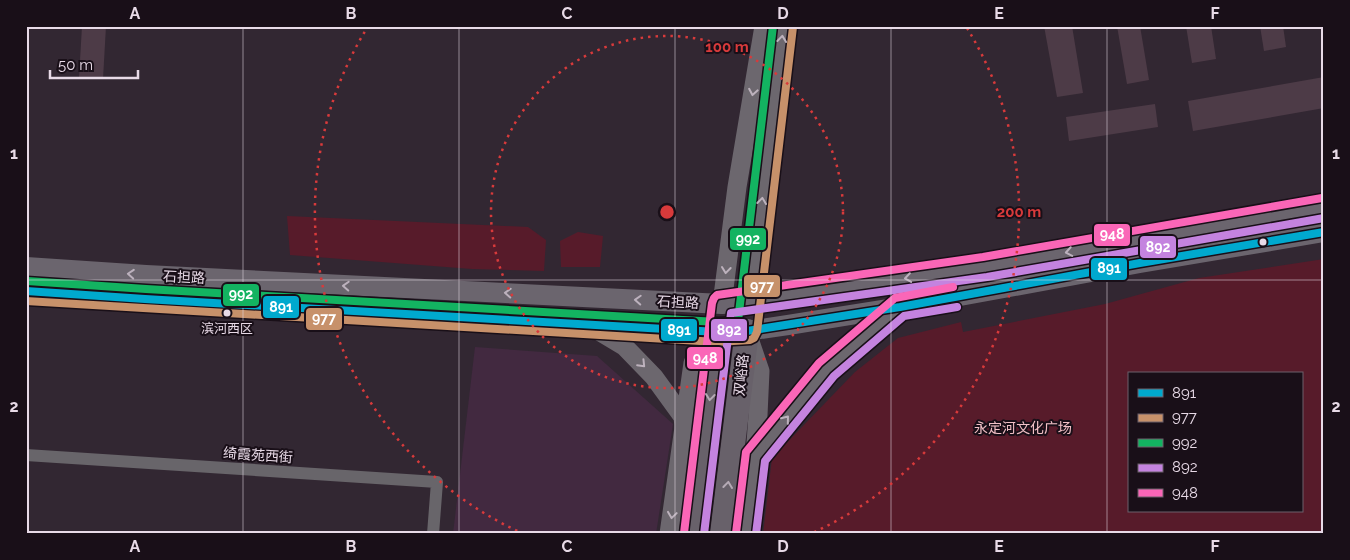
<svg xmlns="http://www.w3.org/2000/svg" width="1350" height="560" viewBox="0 0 1350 560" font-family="Raleway,'Noto Sans SC',sans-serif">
<rect width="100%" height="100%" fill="#322732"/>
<polygon fill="#422940" points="475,347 597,356 673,424 656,534 453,534"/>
<g fill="#571b2a" fill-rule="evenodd">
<polygon points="287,216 528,227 546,240 544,271 472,269 290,255"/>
<polygon points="578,232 603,236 600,267 561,267 560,241"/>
<path d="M1324 259V534H763L772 458 855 372 898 338 961 322 963 332 1105 304 1199 278ZM1129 374H1301V511H1129Z"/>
</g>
<g fill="#4d3b47">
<polygon points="82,26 106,26 103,79 79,78"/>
<polygon points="1044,26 1072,26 1083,93 1057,97"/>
<polygon points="1117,26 1140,26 1149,80 1127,84"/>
<polygon points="1186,26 1211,26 1216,59 1192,63"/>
<polygon points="1260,26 1283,26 1286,47 1264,51"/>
<polygon points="1324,77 1324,108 1193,131 1188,101"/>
<polygon points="1155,104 1158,127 1069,141 1066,117"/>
</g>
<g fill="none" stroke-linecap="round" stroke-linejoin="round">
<polyline stroke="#68656a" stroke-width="12" points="26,455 437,482 433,534"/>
<g stroke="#6c676e" stroke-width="19">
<polyline points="749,301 783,26"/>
<polyline points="722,304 737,187 764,26"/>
<polyline points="589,325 624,346 654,377 683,417 684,427"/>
<polyline points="755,457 827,369 900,307"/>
<polyline points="669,534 693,363 718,332"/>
<polyline points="746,534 755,457 758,415 760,371 747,333"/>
</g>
<g stroke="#6b656e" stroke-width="20">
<polyline points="26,267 146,275 722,304 749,301 985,267 1324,208"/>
<polyline points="26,291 145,299 670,329 718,332 747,331 788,325 900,307 1140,263 1324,232"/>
</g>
<g stroke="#68616a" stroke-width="24">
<polyline points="694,534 718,332"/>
<polyline points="722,534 747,331"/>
</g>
<g stroke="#190f18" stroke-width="11">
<polyline id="bus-1" points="26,291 145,299 718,332 747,331 900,307 1140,263 1324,232"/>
</g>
<g stroke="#190f18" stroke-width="11">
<polyline id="bus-2" points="26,301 717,342 750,340 754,338 757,332 793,27"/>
</g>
<g stroke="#190f18" stroke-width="11">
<polyline id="bus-3" points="27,281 146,289 718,322 738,321 773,26"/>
</g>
<g stroke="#190f18" stroke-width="11">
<g id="bus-4">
<polyline points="704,534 731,313 987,277 1324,218"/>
<polyline points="756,534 765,461 834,376 904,316 957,307"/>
</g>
</g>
<g stroke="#190f18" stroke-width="11">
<g id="bus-5">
<polyline points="684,533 712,303 714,298 717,295 983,257 1322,198"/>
<polyline points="736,533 746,452 819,363 895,298 953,287"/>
</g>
</g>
<use href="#bus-1" stroke="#00a9ce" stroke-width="8"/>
<use href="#bus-2" stroke="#c7916a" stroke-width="8"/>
<use href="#bus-3" stroke="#13b361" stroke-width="8"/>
<use href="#bus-4" stroke="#c483df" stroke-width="8"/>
<use href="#bus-5" stroke="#fa66b7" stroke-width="8"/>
</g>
<defs><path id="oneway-chevron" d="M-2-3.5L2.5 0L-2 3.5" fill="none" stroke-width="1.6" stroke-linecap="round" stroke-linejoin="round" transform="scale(1.25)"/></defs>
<g stroke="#bdb2bd">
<use href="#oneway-chevron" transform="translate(782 39) rotate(-84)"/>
<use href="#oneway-chevron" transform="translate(753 92) rotate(100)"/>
<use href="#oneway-chevron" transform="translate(762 201) rotate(-83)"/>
<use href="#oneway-chevron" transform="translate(726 270) rotate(97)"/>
<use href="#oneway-chevron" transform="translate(642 364) rotate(46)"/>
<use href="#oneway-chevron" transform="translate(786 419) rotate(-51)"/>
<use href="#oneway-chevron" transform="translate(672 515) rotate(98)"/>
</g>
<g stroke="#bcb1bd">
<use href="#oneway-chevron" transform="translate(1069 252) rotate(170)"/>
<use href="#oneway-chevron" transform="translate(131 274) rotate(-176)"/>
<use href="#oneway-chevron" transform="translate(908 278) rotate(172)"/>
<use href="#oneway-chevron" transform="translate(346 286) rotate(-177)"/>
<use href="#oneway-chevron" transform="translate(508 293) rotate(-177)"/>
<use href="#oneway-chevron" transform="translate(638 300) rotate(-177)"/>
</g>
<g stroke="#b5aab5">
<use href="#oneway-chevron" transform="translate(710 397) rotate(97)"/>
<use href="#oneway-chevron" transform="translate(728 485) rotate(-83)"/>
</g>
<path fill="none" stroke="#e8dae7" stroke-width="1" stroke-opacity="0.55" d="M243 26V534M459 26V534M675 26V534M891 26V534M1107 26V534M26 280H1324"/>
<g fill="none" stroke="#d83a3b" stroke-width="2.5" stroke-dasharray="2.5 5">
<circle cx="667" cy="212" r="176"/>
<path d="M524 534A352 352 0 0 1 367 28M967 28A352 352 0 0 1 810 534"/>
</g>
<g fill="#e8dae7" stroke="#190f18" stroke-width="2">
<circle cx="1263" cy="242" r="4.5"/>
<circle cx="227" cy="313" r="4.5"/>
</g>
<g text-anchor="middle" stroke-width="4" stroke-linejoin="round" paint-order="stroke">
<g font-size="13" fill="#e8dae7" stroke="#190f18">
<text x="227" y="333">滨河西区</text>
</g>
<g font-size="14" fill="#e8dae7" stroke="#190f18">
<text transform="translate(184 277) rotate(3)" y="5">石担路</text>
<text transform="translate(678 302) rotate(3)" y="5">石担路</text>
<text transform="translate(741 375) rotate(-84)" y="5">双峪路</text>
<text transform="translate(258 455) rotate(4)" y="5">绮霞苑西街</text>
</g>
<g font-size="14" fill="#f3c1c7" stroke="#190f18">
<text x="1023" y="433">永定河文化广场</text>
</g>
</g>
<circle cx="667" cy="212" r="8" fill="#d83a3b" stroke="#190f18" stroke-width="2.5"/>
<g font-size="15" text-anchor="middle" font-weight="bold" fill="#d83a3b" stroke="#190f18" stroke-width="4" stroke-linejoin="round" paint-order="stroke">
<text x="727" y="52">100 m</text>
<text x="1019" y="217">200 m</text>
</g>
<g stroke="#190f18" stroke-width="2">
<rect x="1093" y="223" width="38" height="24" rx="5" fill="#fa66b7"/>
<rect x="729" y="227" width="38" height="24" rx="5" fill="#13b361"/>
<rect x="1139" y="235" width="38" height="24" rx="5" fill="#c483df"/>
<rect x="1090" y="257" width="38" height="24" rx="5" fill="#00a9ce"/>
<rect x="743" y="274" width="38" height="24" rx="5" fill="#c7916a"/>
<rect x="222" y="283" width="38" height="24" rx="5" fill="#13b361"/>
<rect x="262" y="295" width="38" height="24" rx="5" fill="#00a9ce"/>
<rect x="305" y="307" width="38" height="24" rx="5" fill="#c7916a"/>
<rect x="710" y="318" width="38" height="24" rx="5" fill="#c483df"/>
<rect x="660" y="318" width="38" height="24" rx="5" fill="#00a9ce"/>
<rect x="686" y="346" width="38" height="24" rx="5" fill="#fa66b7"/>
</g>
<g font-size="14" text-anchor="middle" font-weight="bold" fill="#fff">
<text x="1112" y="239">948</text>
<text x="748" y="244">992</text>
<text x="1158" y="252">892</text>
<text x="1109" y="273">891</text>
<text x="762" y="291">977</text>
<text x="241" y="299">992</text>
<text x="281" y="312">891</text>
<text x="324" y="323">977</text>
<text x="729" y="335">892</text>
<text x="679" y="335">891</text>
<text x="705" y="363">948</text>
</g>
<rect width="1350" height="560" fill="none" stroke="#190f18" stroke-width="55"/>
<rect x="1128" y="372" width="175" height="140" fill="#190f18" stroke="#6c606b"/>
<rect x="1138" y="389" width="25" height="8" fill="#00a9ce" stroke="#6c606b"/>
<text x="1172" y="398" font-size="15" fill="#e8dae7">891</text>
<rect x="1138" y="414" width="25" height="8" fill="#c7916a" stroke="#6c606b"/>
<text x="1172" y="422" font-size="15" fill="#e8dae7">977</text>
<rect x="1138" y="439" width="25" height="8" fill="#13b361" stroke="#6c606b"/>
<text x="1172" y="448" font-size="15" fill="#e8dae7">992</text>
<rect x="1138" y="464" width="25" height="8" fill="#c483df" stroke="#6c606b"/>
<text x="1172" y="472" font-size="15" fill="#e8dae7">892</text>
<rect x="1138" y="489" width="25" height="8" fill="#fa66b7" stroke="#6c606b"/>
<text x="1172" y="498" font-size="15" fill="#e8dae7">948</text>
<path d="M50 70v8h88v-8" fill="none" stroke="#e8dae7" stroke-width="2.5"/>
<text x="58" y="70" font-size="15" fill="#e8dae7" stroke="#190f18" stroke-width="4" paint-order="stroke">50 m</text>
<rect x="28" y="28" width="1294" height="504" fill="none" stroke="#e8dae7" stroke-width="2"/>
<g font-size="16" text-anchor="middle" font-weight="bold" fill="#e8dae7">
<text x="135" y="19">A</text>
<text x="351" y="19">B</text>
<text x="567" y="19">C</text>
<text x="783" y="19">D</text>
<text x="999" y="19">E</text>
<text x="1215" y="19">F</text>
<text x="14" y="159">1</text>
<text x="1336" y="159">1</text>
<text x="14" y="412">2</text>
<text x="1336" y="412">2</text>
<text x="135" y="552">A</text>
<text x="351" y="552">B</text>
<text x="567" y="552">C</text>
<text x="783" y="552">D</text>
<text x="999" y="552">E</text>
<text x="1215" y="552">F</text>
</g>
</svg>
